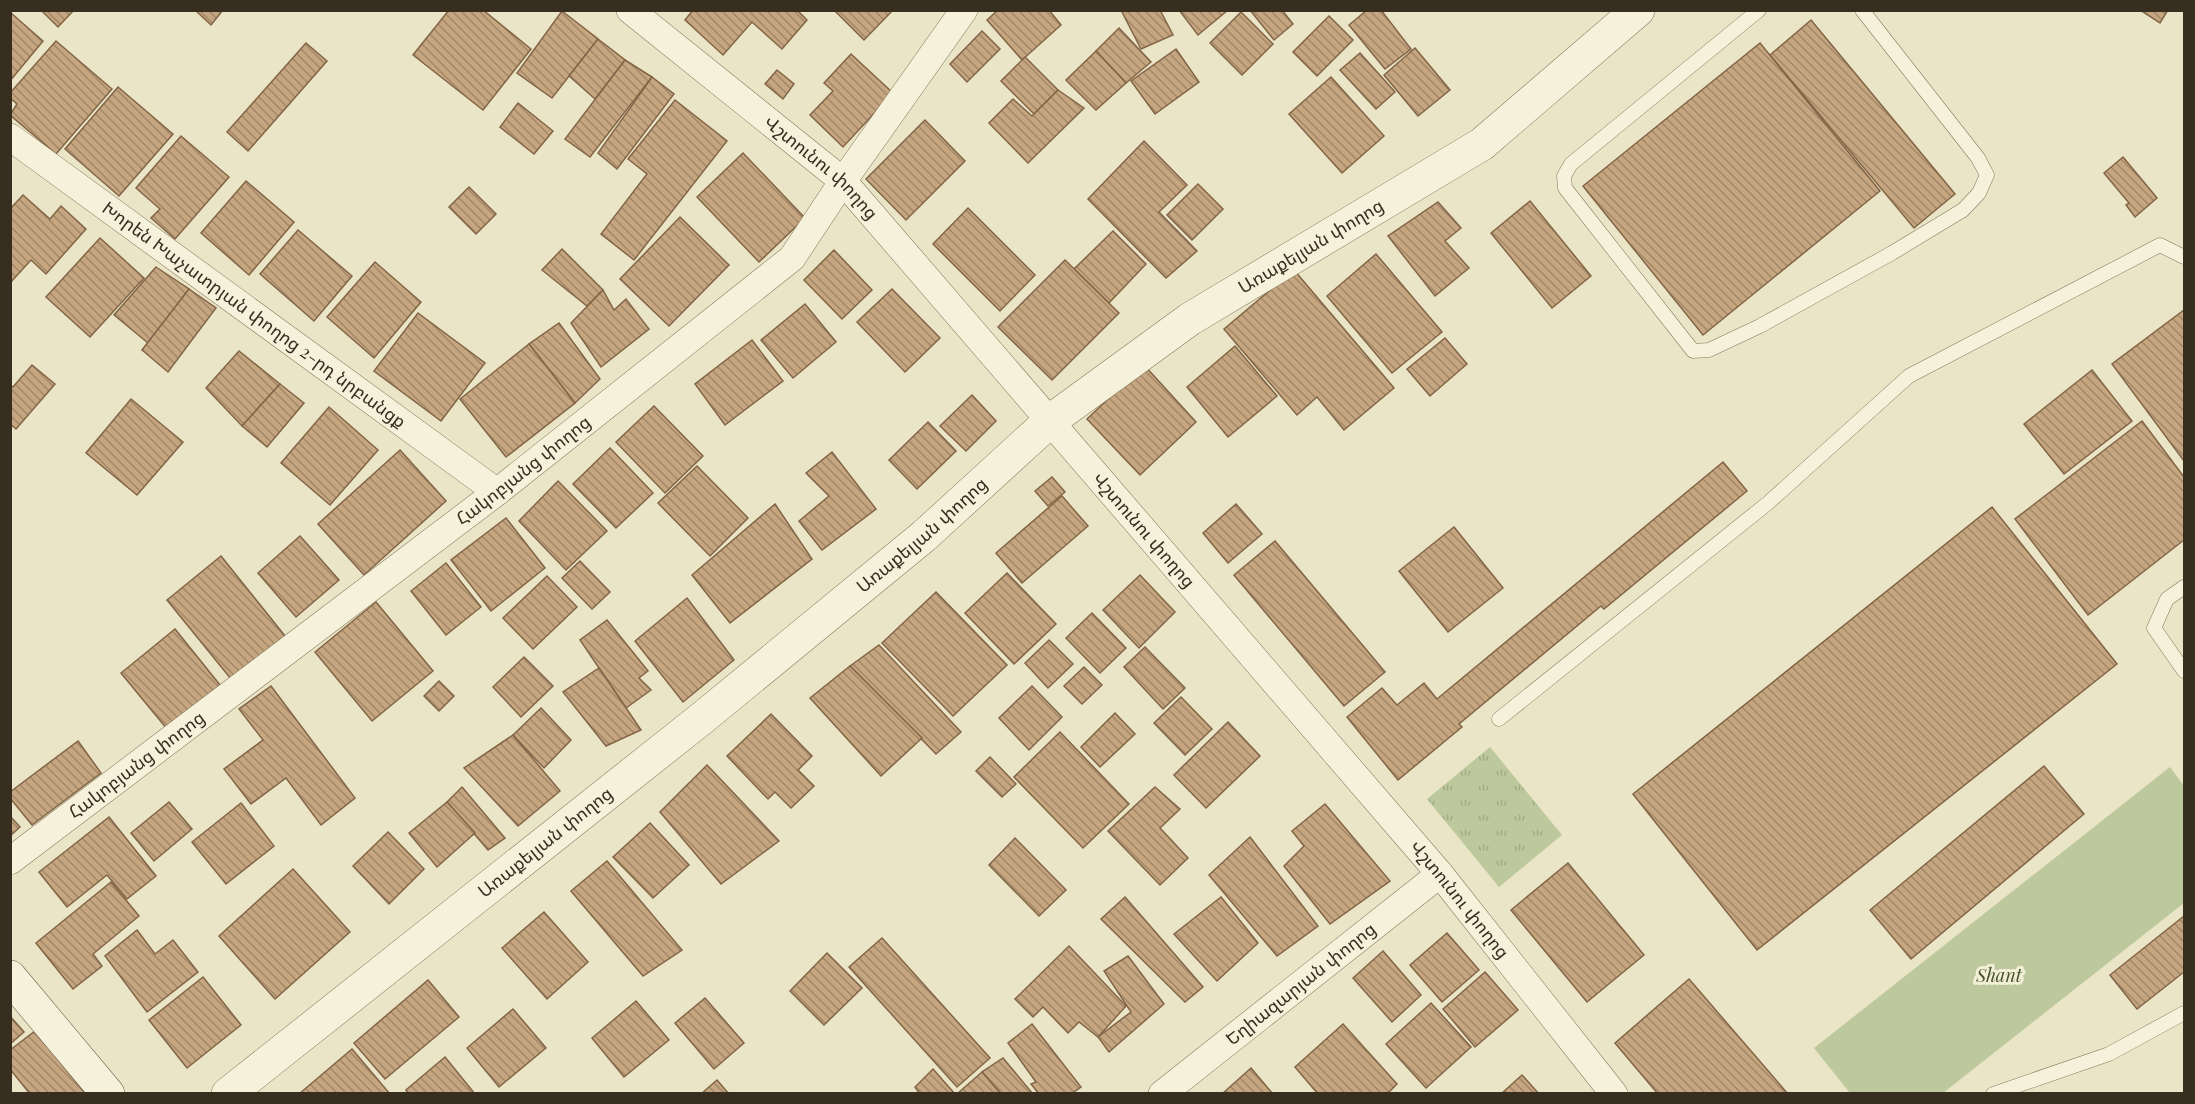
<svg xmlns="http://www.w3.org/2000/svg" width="2195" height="1104" viewBox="0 0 2195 1104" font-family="'Playfair Display','Noto Sans Armenian',serif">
<defs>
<pattern id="grass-tufts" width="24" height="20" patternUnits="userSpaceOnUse" patternTransform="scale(1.5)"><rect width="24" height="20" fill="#bdc89c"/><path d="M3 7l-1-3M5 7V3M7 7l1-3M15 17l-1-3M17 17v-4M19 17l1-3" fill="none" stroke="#a3ac86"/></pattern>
<pattern id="building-back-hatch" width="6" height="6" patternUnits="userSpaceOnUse" patternTransform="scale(1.5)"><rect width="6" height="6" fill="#c6a680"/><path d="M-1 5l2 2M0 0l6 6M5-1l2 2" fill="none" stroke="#a28868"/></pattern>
</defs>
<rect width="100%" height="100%" fill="#ebe5c7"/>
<polygon fill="url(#grass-tufts)" points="1490,747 1562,835 1499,887 1427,799"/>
<polygon fill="#bdc89c" points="2170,767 2184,786 2184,903 1943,1093 1850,1093 1814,1048"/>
<g fill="url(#building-back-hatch)" stroke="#826546" stroke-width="1.5">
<polygon points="41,10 74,10 58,27"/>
<polygon points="195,10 223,10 211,25"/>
<polygon points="449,10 483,10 531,49 483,110 413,55"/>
<polygon points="693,10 797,10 807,20 782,49 752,22 723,55 685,20"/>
<polygon points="834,10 893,10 864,40"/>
<polygon points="998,10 1049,10 1061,25 1022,60 987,20"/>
<polygon points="1121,10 1160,10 1173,35 1141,49"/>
<polygon points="1179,10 1228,10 1198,35"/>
<polygon points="1250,10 1282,10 1293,24 1274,40"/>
<polygon points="1367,10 1381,10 1411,49 1385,69 1349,25"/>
<polygon points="2140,10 2168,10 2160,23"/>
<polygon points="562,11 598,39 552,98 517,73"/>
<polygon points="1241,12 1273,44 1242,75 1210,43"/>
<polygon points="11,13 43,41 10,81 10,13"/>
<polygon points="1329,16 1353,40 1317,76 1293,52"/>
<polygon points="1811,20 1955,194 1914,228 1770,55"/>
<polygon points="1119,28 1151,62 1126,83 1096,51"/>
<polygon points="982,31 1000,49 967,82 950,64"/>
<polygon points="598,39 625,60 595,99 569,76"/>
<polygon points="56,41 112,89 56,154 10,115 17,104 10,98 10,93"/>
<polygon points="306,43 327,61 248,151 227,132"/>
<polygon points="1760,43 1880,191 1703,335 1583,186"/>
<polygon points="1415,48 1450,90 1418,116 1384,75"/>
<polygon points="1176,49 1199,82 1155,114 1131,81"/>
<polygon points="1096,51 1126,83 1096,110 1066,80"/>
<polygon points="1360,53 1395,92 1376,109 1340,70"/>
<polygon points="851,54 893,93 843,147 810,115 833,91 824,83"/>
<polygon points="1025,57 1058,90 1034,114 1001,81"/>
<polygon points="625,60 652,77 590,157 565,139"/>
<polygon points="777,70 794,84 783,99 765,84"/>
<polygon points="652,77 674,94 617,169 598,153"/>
<polygon points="1331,77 1384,136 1342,173 1289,114"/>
<polygon points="118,87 173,134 119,196 65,149"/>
<polygon points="1058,90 1084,108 1028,163 989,123 1013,99 1032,116"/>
<polygon points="675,100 727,141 634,260 601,234 647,174 628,159"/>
<polygon points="518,103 553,131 534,154 500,127"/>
<polygon points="925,120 965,161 906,220 866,179"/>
<polygon points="181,136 229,177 175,239 151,218 160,209 136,188"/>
<polygon points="1144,141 1187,185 1159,212 1197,251 1166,278 1088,199"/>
<polygon points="743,153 805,218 759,262 697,197"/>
<polygon points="2123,157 2157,198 2135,217 2126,205 2129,203 2104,173"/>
<polygon points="246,181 294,222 249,275 201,233"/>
<polygon points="1198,184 1223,209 1192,240 1167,215"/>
<polygon points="469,187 496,214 476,234 449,207"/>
<polygon points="23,195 50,219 61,206 86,229 46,274 31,260 10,283 10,209"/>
<polygon points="1530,201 1591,276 1552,308 1491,233"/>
<polygon points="1438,202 1461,228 1445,241 1469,268 1435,296 1388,236"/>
<polygon points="968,208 1035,275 1000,311 933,244"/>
<polygon points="680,217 729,265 669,326 620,279"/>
<polygon points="298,230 352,276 314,321 260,274"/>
<polygon points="1113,231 1146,264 1109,303 1074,269"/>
<polygon points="100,238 144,278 90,337 46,297"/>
<polygon points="562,249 603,290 587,306 542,270"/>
<polygon points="834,250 872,290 842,319 804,280"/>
<polygon points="1376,254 1442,332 1392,373 1327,296"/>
<polygon points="1065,260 1119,313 1052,380 998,327"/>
<polygon points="375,262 421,302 374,358 327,317"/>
<polygon points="156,267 189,289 148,343 114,315"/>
<polygon points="1294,270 1394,388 1344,430 1317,397 1297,415 1224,329"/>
<polygon points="189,289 216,308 168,372 142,350"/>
<polygon points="892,289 940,338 905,372 857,322"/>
<polygon points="603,290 614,310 626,299 649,329 601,367 571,323"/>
<polygon points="805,304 836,342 793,378 761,340"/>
<polygon points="2184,310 2184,461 2112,364"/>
<polygon points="418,313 485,363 441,421 374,371"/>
<polygon points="559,323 600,379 575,403 529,344"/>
<polygon points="1445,338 1467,364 1430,396 1407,369"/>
<polygon points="752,340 783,381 725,425 695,384"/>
<polygon points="529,344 575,403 506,457 460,399"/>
<polygon points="1235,346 1277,396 1228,437 1187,387"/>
<polygon points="239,351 280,384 242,426 206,388"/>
<polygon points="32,365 55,384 16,429 10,424 10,385 13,387"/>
<polygon points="1144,365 1196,422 1140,475 1087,419"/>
<polygon points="2092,370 2132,421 2064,474 2024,424"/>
<polygon points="280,384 304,403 267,447 242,426"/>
<polygon points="972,395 996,421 966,451 940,426"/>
<polygon points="131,399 183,442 137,495 86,453"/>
<polygon points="654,406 703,456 665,493 616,442"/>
<polygon points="329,407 378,450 330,505 281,463"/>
<polygon points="2142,421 2184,477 2184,540 2088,615 2015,519"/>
<polygon points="928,422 956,451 917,489 889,460"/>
<polygon points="610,448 653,493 616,528 573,484"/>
<polygon points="400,450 446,501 364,575 318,524"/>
<polygon points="832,452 876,509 822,550 799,521 829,496 806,473"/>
<polygon points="1723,462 1747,491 1604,609 1601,606 1459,724 1462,727 1398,780 1347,717 1382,688 1397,705 1424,683 1437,699"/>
<polygon points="697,466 748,518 710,556 658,503"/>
<polygon points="1052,477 1065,492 1048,506 1035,491"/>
<polygon points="558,481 607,531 566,570 519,521"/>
<polygon points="1062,496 1088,526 1022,583 996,553"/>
<polygon points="775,504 812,559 730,623 692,575"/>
<polygon points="1236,504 1262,534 1228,563 1203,533"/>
<polygon points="1992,507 2117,664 1757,950 1633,794"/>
<polygon points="506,518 545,568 491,611 451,560"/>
<polygon points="1454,527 1503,588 1448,632 1399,571"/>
<polygon points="300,536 339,580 296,617 258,573"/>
<polygon points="1275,541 1385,672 1344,706 1234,575"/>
<polygon points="221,556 285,636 231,679 167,600"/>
<polygon points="580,561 610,592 592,609 562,578"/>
<polygon points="446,563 481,607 446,635 411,591"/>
<polygon points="1007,573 1056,624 1014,664 965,613"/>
<polygon points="1140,575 1175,612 1139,648 1103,610"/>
<polygon points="547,576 577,607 533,649 503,618"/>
<polygon points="936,592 1007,665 953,716 882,643"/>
<polygon points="687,598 734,660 683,702 635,641"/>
<polygon points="376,602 433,671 372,721 315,652"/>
<polygon points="1092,613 1126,648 1100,673 1066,638"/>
<polygon points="607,620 648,671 639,678 651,690 626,708 580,640"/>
<polygon points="175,629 220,685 167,729 121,673"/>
<polygon points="1049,640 1073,664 1048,688 1025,663"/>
<polygon points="879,645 961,732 936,754 850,666"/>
<polygon points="1145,647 1185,688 1163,709 1124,667"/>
<polygon points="524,657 553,686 521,717 493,687"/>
<polygon points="850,666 922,738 881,776 810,698"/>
<polygon points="1084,667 1102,685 1082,704 1064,686"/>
<polygon points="599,668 641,730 606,746 563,692"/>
<polygon points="439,681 454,696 439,711 424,696"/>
<polygon points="271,686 355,798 321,825 286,778 251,804 224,769 263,740 239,709"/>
<polygon points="1032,686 1062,717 1029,750 999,718"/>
<polygon points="1181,697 1212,729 1185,755 1154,723"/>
<polygon points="541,708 571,740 544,768 513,735"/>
<polygon points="1115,713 1135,734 1100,767 1081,747"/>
<polygon points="771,714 812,756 798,770 814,786 791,808 775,792 768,799 727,756"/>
<polygon points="1228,722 1260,756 1206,808 1174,775"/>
<polygon points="1060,732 1129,804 1083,848 1014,777"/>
<polygon points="513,735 560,791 518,826 464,768"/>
<polygon points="78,741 101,773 32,825 10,798 10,792"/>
<polygon points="990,757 1016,784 1002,797 976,771"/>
<polygon points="707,765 779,841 721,884 660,812"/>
<polygon points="2044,766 2084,814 1911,959 1870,910"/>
<polygon points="462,787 505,838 488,850 447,802"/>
<polygon points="1155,787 1180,809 1160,828 1188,858 1160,885 1108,831"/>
<polygon points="169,802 192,829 154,861 131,833"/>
<polygon points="447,802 475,833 437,867 409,833"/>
<polygon points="241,803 274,846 226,884 192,842"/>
<polygon points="1325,804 1390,881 1330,924 1284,866 1304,846 1292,831"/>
<polygon points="10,816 20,827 10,836"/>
<polygon points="109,817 156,876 127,899 107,875 67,907 39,872"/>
<polygon points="650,823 689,865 653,898 613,857"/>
<polygon points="388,832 424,869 389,904 353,866"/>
<polygon points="1250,837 1318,926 1277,956 1209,875"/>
<polygon points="1015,838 1066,890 1039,916 989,865"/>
<polygon points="607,861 682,950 643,976 571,891"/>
<polygon points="1568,863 1644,955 1587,1002 1511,910"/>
<polygon points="293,869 350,932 275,999 219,936"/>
<polygon points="111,882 139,916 93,954 102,966 73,989 36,943"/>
<polygon points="1125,897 1203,987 1185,1002 1101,919"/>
<polygon points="1221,897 1258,943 1217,981 1174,934"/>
<polygon points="544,912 588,962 547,999 502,948"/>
<polygon points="2184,916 2184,972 2137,1009 2110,975"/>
<polygon points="137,930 155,954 173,940 198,972 147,1012 105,956"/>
<polygon points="1447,933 1479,970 1442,1002 1410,965"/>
<polygon points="882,938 990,1058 957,1087 849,967"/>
<polygon points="1069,946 1126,1006 1098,1037 1079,1022 1068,1033 1043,1007 1033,1017 1015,999"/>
<polygon points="1383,951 1421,995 1392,1022 1353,978"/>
<polygon points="827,953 862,988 824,1025 790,991"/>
<polygon points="1128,956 1164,1004 1109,1052 1098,1037 1131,1012 1104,971"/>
<polygon points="1485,972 1518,1010 1475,1047 1443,1009"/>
<polygon points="203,977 241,1025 187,1068 149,1020"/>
<polygon points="1689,979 1788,1094 1658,1094 1615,1043"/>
<polygon points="428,980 459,1017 385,1079 354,1043"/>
<polygon points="705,998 744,1043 714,1069 675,1023"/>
<polygon points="636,1001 669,1040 624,1077 592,1038"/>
<polygon points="1431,1003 1471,1047 1426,1088 1386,1044"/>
<polygon points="513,1009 546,1048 499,1087 467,1048"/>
<polygon points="10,1016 24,1032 10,1044"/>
<polygon points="1032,1024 1081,1087 1071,1094 1039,1094 1031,1084 1036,1082 1008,1043"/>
<polygon points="1343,1024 1397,1084 1387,1094 1318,1094 1295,1067"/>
<polygon points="35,1031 86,1094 30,1094 10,1069 10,1050"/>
<polygon points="352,1049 390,1094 299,1094"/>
<polygon points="445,1057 475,1094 408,1094 406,1090"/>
<polygon points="1003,1058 1033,1094 1001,1094 982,1072"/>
<polygon points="1251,1068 1273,1094 1222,1094"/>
<polygon points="933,1069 955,1094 920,1094 915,1087"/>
<polygon points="982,1072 1001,1094 957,1094"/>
<polygon points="1522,1075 1539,1094 1501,1094"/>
<polygon points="717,1080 729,1094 701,1094"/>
</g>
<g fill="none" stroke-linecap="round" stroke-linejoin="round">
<g stroke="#85785e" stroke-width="15">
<g id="service">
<polyline points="1759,10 1571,164 1564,176 1565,188 1693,351 1709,350 1760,326 1892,253 1963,210 1979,193 1987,175 1978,158 1862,10"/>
<polyline points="2184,587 2167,599 2154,628 2184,671"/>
<polyline points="1499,719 1768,503 1909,376 2160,245 2184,257"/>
<polyline points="1993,1094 2109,1054 2184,1013"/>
</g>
</g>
<g stroke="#85785e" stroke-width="28">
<g id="minor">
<path id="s1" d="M630 10 843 181 1440 874 1614 1094"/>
<path id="s2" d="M10 137 497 492"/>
<path id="s3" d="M10 861 497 492 792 258 843 181 964 10"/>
<path id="s4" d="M1162 1094 1440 874"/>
</g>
</g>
<g stroke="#85785e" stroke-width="34">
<g id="tertiary">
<path id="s5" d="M228 1094 701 719 924 536 1050 421 1190 319 1482 144 1638 10"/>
</g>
</g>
<g stroke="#675941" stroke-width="34">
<polyline id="secondary" points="10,977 108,1094"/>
</g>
<use href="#service" stroke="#f6f1da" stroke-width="14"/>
<use href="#minor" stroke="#f6f1da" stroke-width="27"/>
<use href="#tertiary" stroke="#f6f1da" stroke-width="33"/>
<use href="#secondary" stroke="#f6f1da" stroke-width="33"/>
</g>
<g text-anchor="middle" stroke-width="6" stroke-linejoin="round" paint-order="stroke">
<g font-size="18" fill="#372e20" stroke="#f3eed6">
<text dy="6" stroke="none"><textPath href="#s1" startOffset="248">Վշտունու փողոց</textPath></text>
<text dy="6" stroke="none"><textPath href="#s5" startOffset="1377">Առաքելյան փողոց</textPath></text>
<text dy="6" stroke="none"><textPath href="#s2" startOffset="302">Խորեն Խաչատրյան փողոց 2-րդ նրբանցք</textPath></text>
<text dy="6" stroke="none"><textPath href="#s3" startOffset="645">Հակոբյանց փողոց</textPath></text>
<text dy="6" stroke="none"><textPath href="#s1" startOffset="734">Վշտունու փողոց</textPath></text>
<text dy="6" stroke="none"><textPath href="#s5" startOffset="891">Առաքելյան փողոց</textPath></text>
<text dy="6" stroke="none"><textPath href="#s3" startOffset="159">Հակոբյանց փողոց</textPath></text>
<text dy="6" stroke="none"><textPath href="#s5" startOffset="405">Առաքելյան փողոց</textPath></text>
<text dy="6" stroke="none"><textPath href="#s1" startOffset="1220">Վշտունու փողոց</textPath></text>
<text dy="6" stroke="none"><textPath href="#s4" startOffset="177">Եղիազարյան փողոց</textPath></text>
</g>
<g font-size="18" font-style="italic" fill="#425129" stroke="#f3eed6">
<text x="1999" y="982">Shant</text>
</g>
</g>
<rect width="2195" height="1104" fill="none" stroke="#372e20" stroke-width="24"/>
</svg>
